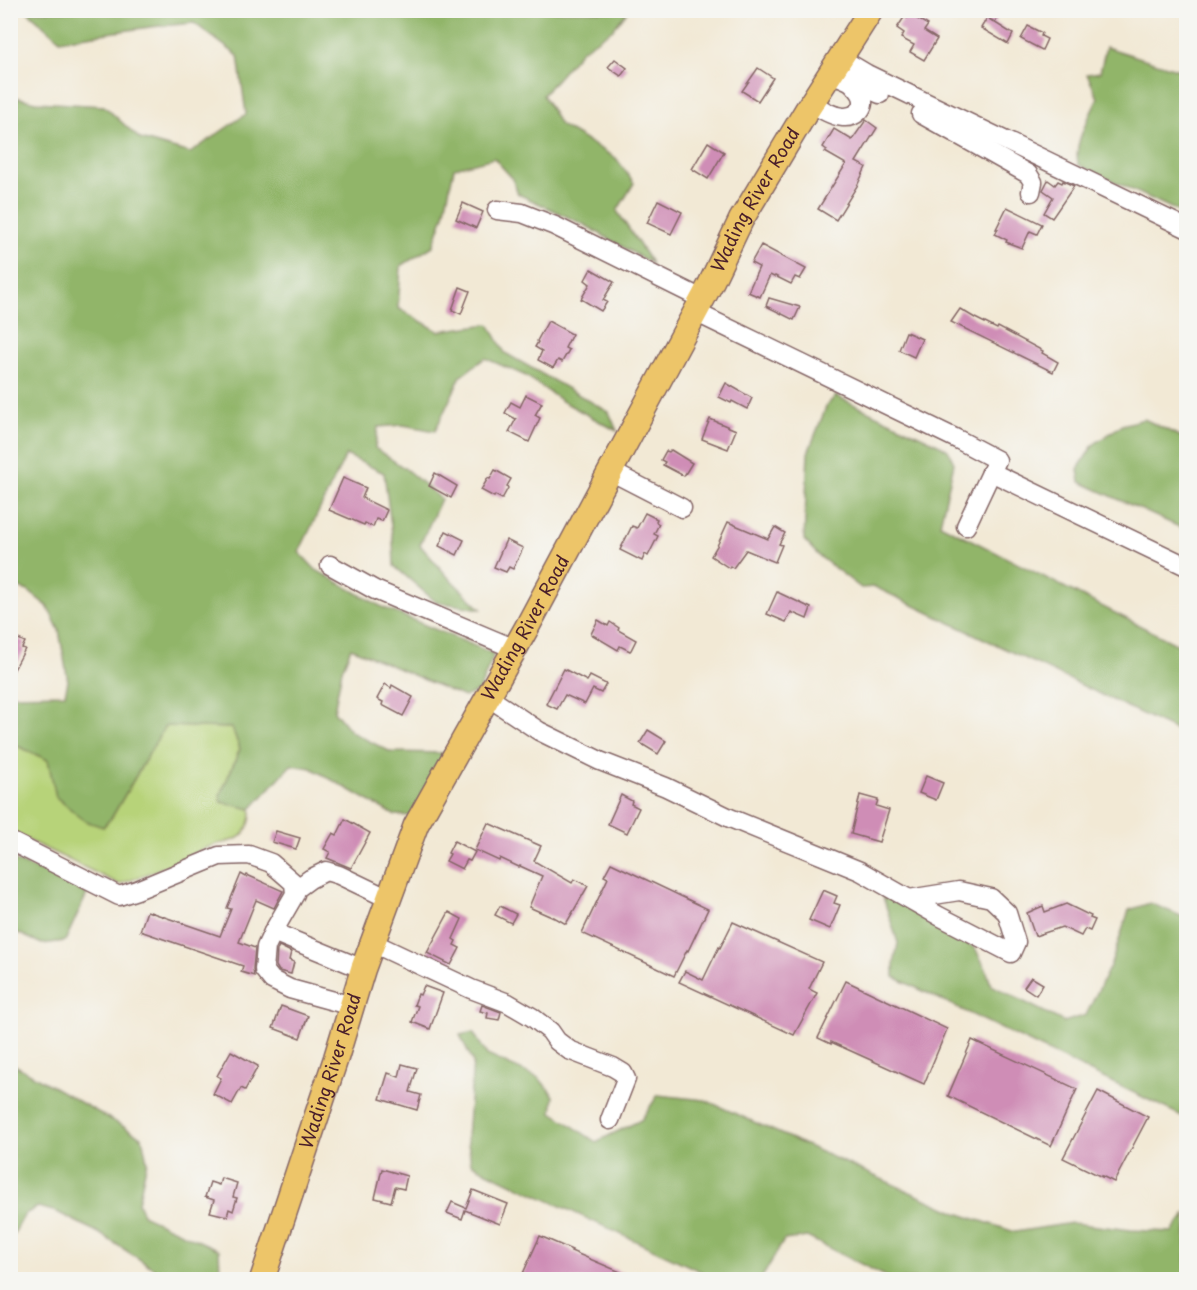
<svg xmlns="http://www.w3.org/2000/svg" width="1197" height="1290" viewBox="0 0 1197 1290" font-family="'Playpen Sans',sans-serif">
<rect width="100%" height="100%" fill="#f6f6f2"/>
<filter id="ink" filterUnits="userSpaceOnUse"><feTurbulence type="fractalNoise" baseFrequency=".0167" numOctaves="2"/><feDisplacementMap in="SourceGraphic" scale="12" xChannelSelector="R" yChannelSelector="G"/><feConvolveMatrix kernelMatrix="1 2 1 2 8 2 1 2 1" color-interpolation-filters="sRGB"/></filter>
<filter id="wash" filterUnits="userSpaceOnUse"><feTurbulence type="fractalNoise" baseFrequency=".008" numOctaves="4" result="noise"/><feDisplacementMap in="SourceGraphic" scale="24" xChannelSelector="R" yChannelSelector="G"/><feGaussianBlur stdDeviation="1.35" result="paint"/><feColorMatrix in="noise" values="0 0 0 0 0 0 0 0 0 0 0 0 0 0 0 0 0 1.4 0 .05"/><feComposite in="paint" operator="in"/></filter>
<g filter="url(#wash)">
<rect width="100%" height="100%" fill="#f2e9d5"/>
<path fill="#b7d379" stroke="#807952" stroke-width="1.5" d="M165 726 232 728 240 749 220 796 222 802 251 809C252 820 248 832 238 838 231 842 220 843 211 846 180 858 151 875 119 884L11 832 10 743 48 760 57 797 103 827 112 817Z"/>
<g fill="#91b569" stroke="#6e6a4a" stroke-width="1.5">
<polygon points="27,11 628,11 613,29 581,51 543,95 560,125 616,158 634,183 617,211 652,264 585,225 518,194 512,178 494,158 454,168 444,215 433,246 401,266 398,308 438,331 489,324 505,353 609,412 617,431 562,401 526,376 485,358 461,376 435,431 403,425 378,427 375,448 407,470 441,499 420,545 448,577 481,609 436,602 394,566 393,541 384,473 346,455 299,552 316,570 382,607 494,654 479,691 464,697 351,648 342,670 334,711 351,732 391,752 445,753 413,816 394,815 311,768 291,765 251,809 221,802 220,796 240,749 232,728 165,726 112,817 103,827 85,821 56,797 48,760 11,743 11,695 65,694 68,681 59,630 47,606 28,591 11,585 11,96 36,102 104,106 140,139 190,153 246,114 238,56 194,23 150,27 60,40"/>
<path d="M1106 47 1186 72V215L1079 165C1071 147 1090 116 1098 98L1087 74 1100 72Z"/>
<polygon points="836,396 940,445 948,450 954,463 940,524 1186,649 1186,735 875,587 861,588 819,556 804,540 808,453 827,405"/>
<polygon points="1144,419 1186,439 1186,530 1080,482 1078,469 1093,445 1122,425"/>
<polygon points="10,859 61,879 87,894 65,941 42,944 11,930"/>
<polygon points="882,894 975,948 986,969 991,985 1064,1022 1086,1015 1111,964 1129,910 1150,903 1186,918 1186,1118 894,977 894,964 898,943"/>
<polygon points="473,1032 487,1055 539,1078 554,1096 552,1112 596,1142 641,1120 658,1095 705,1100 957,1213 1015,1232 1072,1223 1131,1230 1172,1232 1186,1214 1186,1270 1181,1280 891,1279 807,1237 784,1240 761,1279 717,1279 485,1171 471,1163 467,1137 473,1062 460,1035"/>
<polygon points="11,1063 142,1137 147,1161 138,1203 144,1216 219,1250 220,1272 225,1279 170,1279 99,1233 57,1212 38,1207 25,1214 11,1239"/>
</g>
<g id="blocks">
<g fill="#cf8db6">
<polygon points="972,10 1001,10 995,22 989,19 1013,34 1008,44 981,28 987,18"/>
<polygon points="909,14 928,25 924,31 937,39 924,60 910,52 914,45 901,38 904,33 897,28 905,16 907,18"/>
<polygon points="1028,26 1042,33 1041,36 1047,39 1042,50 1021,39"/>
<polygon points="615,59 627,68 621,76 608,67"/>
<polygon points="758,68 773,78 758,101 742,91"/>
<polygon points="866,120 877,128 856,162 866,167 857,186 836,220 818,209 846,164 825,152 827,150 823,147 834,129 852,140"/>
<polygon points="708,142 724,152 708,179 692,169"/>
<polygon points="1048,180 1055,185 1058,181 1062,183 1063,181 1074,186 1052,218 1044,213 1053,197 1043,190"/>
<polygon points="658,200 682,212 671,234 647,223"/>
<polygon points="463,203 483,212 476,228 456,219"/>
<polygon points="1007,207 1042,224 1037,234 1030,231 1022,248 1006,242 1007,240 995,234 998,229 996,229"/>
<polygon points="761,245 806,269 800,279 795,277 791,284 775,276 774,277 770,275 760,297 748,292 759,267 751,263"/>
<polygon points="591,269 614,282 603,300 607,302 601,311 581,299 590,284 585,280"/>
<polygon points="460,287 470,291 461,314 452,310"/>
<polygon points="769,298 800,307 794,320 766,306"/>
<polygon points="960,309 975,318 997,329 998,327 1043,351 1042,353 1058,362 1053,372 951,322"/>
<polygon points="548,321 572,334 565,348 569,350 562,362 558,360 553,368 538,360 542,351 535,347 538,342 537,341"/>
<polygon points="906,332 922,339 914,357 899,350"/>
<polygon points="726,383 752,398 747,409 732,401 731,403 719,397"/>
<polygon points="526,395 542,403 535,415 540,418 529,442 509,432 516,419 505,413 511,402 520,407"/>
<polygon points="710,419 736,430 728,449 702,439"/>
<polygon points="671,450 692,463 684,476 663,465 665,462 661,460 666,451 669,452"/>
<polygon points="495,470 511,479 507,486 508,488 502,499 495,495 494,497 481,490 488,478 490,479"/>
<polygon points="435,473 457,486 451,498 429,486"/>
<polygon points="343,478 366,488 362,498 387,510 382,521 376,519 373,527 365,523 364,525 329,510"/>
<polygon points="645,513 657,519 656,522 659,524 654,534 658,536 648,556 645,554 642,561 620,550 632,526 637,528"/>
<polygon points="728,522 768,539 775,527 785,533 779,544 782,545 775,562 746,550 733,568 730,566 729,568 711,556 717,546"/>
<polygon points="446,531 464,540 457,555 439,546"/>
<polygon points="506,540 523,548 513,569 509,567 506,572 494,567"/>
<polygon points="777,592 811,608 807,619 791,612 786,622 767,614"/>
<polygon points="598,620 608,626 610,622 619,628 618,630 636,640 631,650 630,651 620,646 618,650 591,634"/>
<polygon points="10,635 25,642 22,648 25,649 10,677"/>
<polygon points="564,669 587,681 590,676 606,684 601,693 593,689 585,704 565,695 557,709 546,704"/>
<polygon points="385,684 391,688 392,685 413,697 403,716 382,705 383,702 377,699"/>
<polygon points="648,730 666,741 658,754 640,743"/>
<polygon points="926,776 943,783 936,800 919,793"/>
<polygon points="621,795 632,801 631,804 639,808 627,833 608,824"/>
<polygon points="860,795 878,800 876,806 889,810 879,842 851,834"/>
<polygon points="345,819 370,833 351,868 327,858 330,852 324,849 333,833 337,835"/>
<polygon points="488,823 541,846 534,861 572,883 574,879 588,886 566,924 554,917 554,918 529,907 542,876 520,866 519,867 500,858 499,861 475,850"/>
<polygon points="276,831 300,838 296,849 272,842"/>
<polygon points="454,841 475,852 470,861 467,860 462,869 446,861 450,854 448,853"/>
<polygon points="611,863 708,909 688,951 687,950 674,976 582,933 608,878 604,876"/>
<polygon points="241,874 246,877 247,875 283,891 274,908 256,900 239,942 255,948 253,969 254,976 241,972 243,966 140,931 147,911 220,936 231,909 227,908"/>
<polygon points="823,890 837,896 834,903 840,905 830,929 809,920"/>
<polygon points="1066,904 1091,916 1090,918 1095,920 1090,931 1085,929 1081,936 1062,927 1035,936 1027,913 1043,906 1045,912"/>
<polygon points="500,906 516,914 511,923 495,915"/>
<polygon points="449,912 462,919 453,939 456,941 454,945 460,948 451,965 427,953"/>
<polygon points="733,922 822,962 809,989 817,993 794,1035 679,982 685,971 703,980 719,947 720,948"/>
<polygon points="279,946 291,952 289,960 294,962 291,974 279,971 276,966 277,950"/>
<polygon points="1031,977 1043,984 1036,995 1024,987"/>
<polygon points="846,981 947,1029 924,1084 831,1042 831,1044 818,1038"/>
<polygon points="424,986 443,993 430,1029 412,1022 418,1006 414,1005 418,994 420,995"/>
<polygon points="482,1005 501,1012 499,1020 487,1018 488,1013 480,1011"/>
<polygon points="281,1006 308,1016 300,1038 273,1028"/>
<polygon points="972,1040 1077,1089 1051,1146 948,1096"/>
<polygon points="231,1051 258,1066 245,1090 241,1088 232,1104 213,1094 221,1078 217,1076"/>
<polygon points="402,1064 417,1068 410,1092 421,1095 417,1110 380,1099 388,1073 399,1077"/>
<polygon points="1098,1091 1148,1117 1114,1182 1102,1176 1102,1177 1063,1158"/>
<polygon points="382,1169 407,1176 404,1189 395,1187 391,1202 375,1198"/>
<polygon points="221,1178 237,1183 233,1197 237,1198 233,1211 229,1209 227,1216 210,1212 214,1200 205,1197 210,1182 219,1185"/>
<polygon points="473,1190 508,1204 500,1224 465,1210 462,1219 447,1213 452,1202 466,1208"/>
<polygon points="540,1236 572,1250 571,1251 639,1280 520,1280"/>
</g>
</g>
</g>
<g filter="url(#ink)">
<use href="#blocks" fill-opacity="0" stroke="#856666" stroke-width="1.5"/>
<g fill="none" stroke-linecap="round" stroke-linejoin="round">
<g stroke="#856666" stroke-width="21">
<g id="minor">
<polyline points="840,58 867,74 1186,228"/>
<polyline points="831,73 880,94"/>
<path d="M812 103C821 109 831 116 843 117 854 118 867 109 862 96 860 91 854 85 850 81"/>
<polyline points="921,114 1028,174 1033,182 1031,192"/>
<polyline points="497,210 522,213 555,226 702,299"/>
<polyline points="695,312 959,440 997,460 966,526"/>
<polyline points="610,471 682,508"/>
<polyline points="991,472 1186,566"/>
<polyline points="330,565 375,590 515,649"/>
<polyline points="488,697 539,731 600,761 666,787 730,818 860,871 939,916 1011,953 1016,942 1007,913 991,898 959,891 909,899"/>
<polyline points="10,841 119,896 137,890 219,856 249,855 271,863 294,883 295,894 273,932 363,969"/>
<polyline points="295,890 310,879 326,871 339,875 389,899"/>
<polyline points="273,932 266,947 264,970 272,980 290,989 352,1006"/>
<polyline points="373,943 471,989 508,1003 532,1017 550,1031 557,1041 569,1050 613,1067 623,1073 626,1079 610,1120"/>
</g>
</g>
<g stroke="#856666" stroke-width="27">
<g id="major">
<path id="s1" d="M262 1280 336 1058 363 969 416 825 526 629 710 285 741 220 807 110 871 10"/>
</g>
</g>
<use href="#minor" stroke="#fff" stroke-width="18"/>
<use href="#major" stroke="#edc569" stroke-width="24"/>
</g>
</g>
<g text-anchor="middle" stroke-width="4.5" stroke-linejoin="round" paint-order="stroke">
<g font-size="18" fill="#4a1f2b" stroke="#f6f6f2">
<text dy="6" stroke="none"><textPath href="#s1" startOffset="1192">Wading River Road</textPath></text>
<text dy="6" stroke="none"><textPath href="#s1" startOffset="706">Wading River Road</textPath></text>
<text dy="6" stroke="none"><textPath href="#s1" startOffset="220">Wading River Road</textPath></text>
</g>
</g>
<rect width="1197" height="1290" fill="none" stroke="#f6f6f2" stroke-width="36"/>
</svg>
